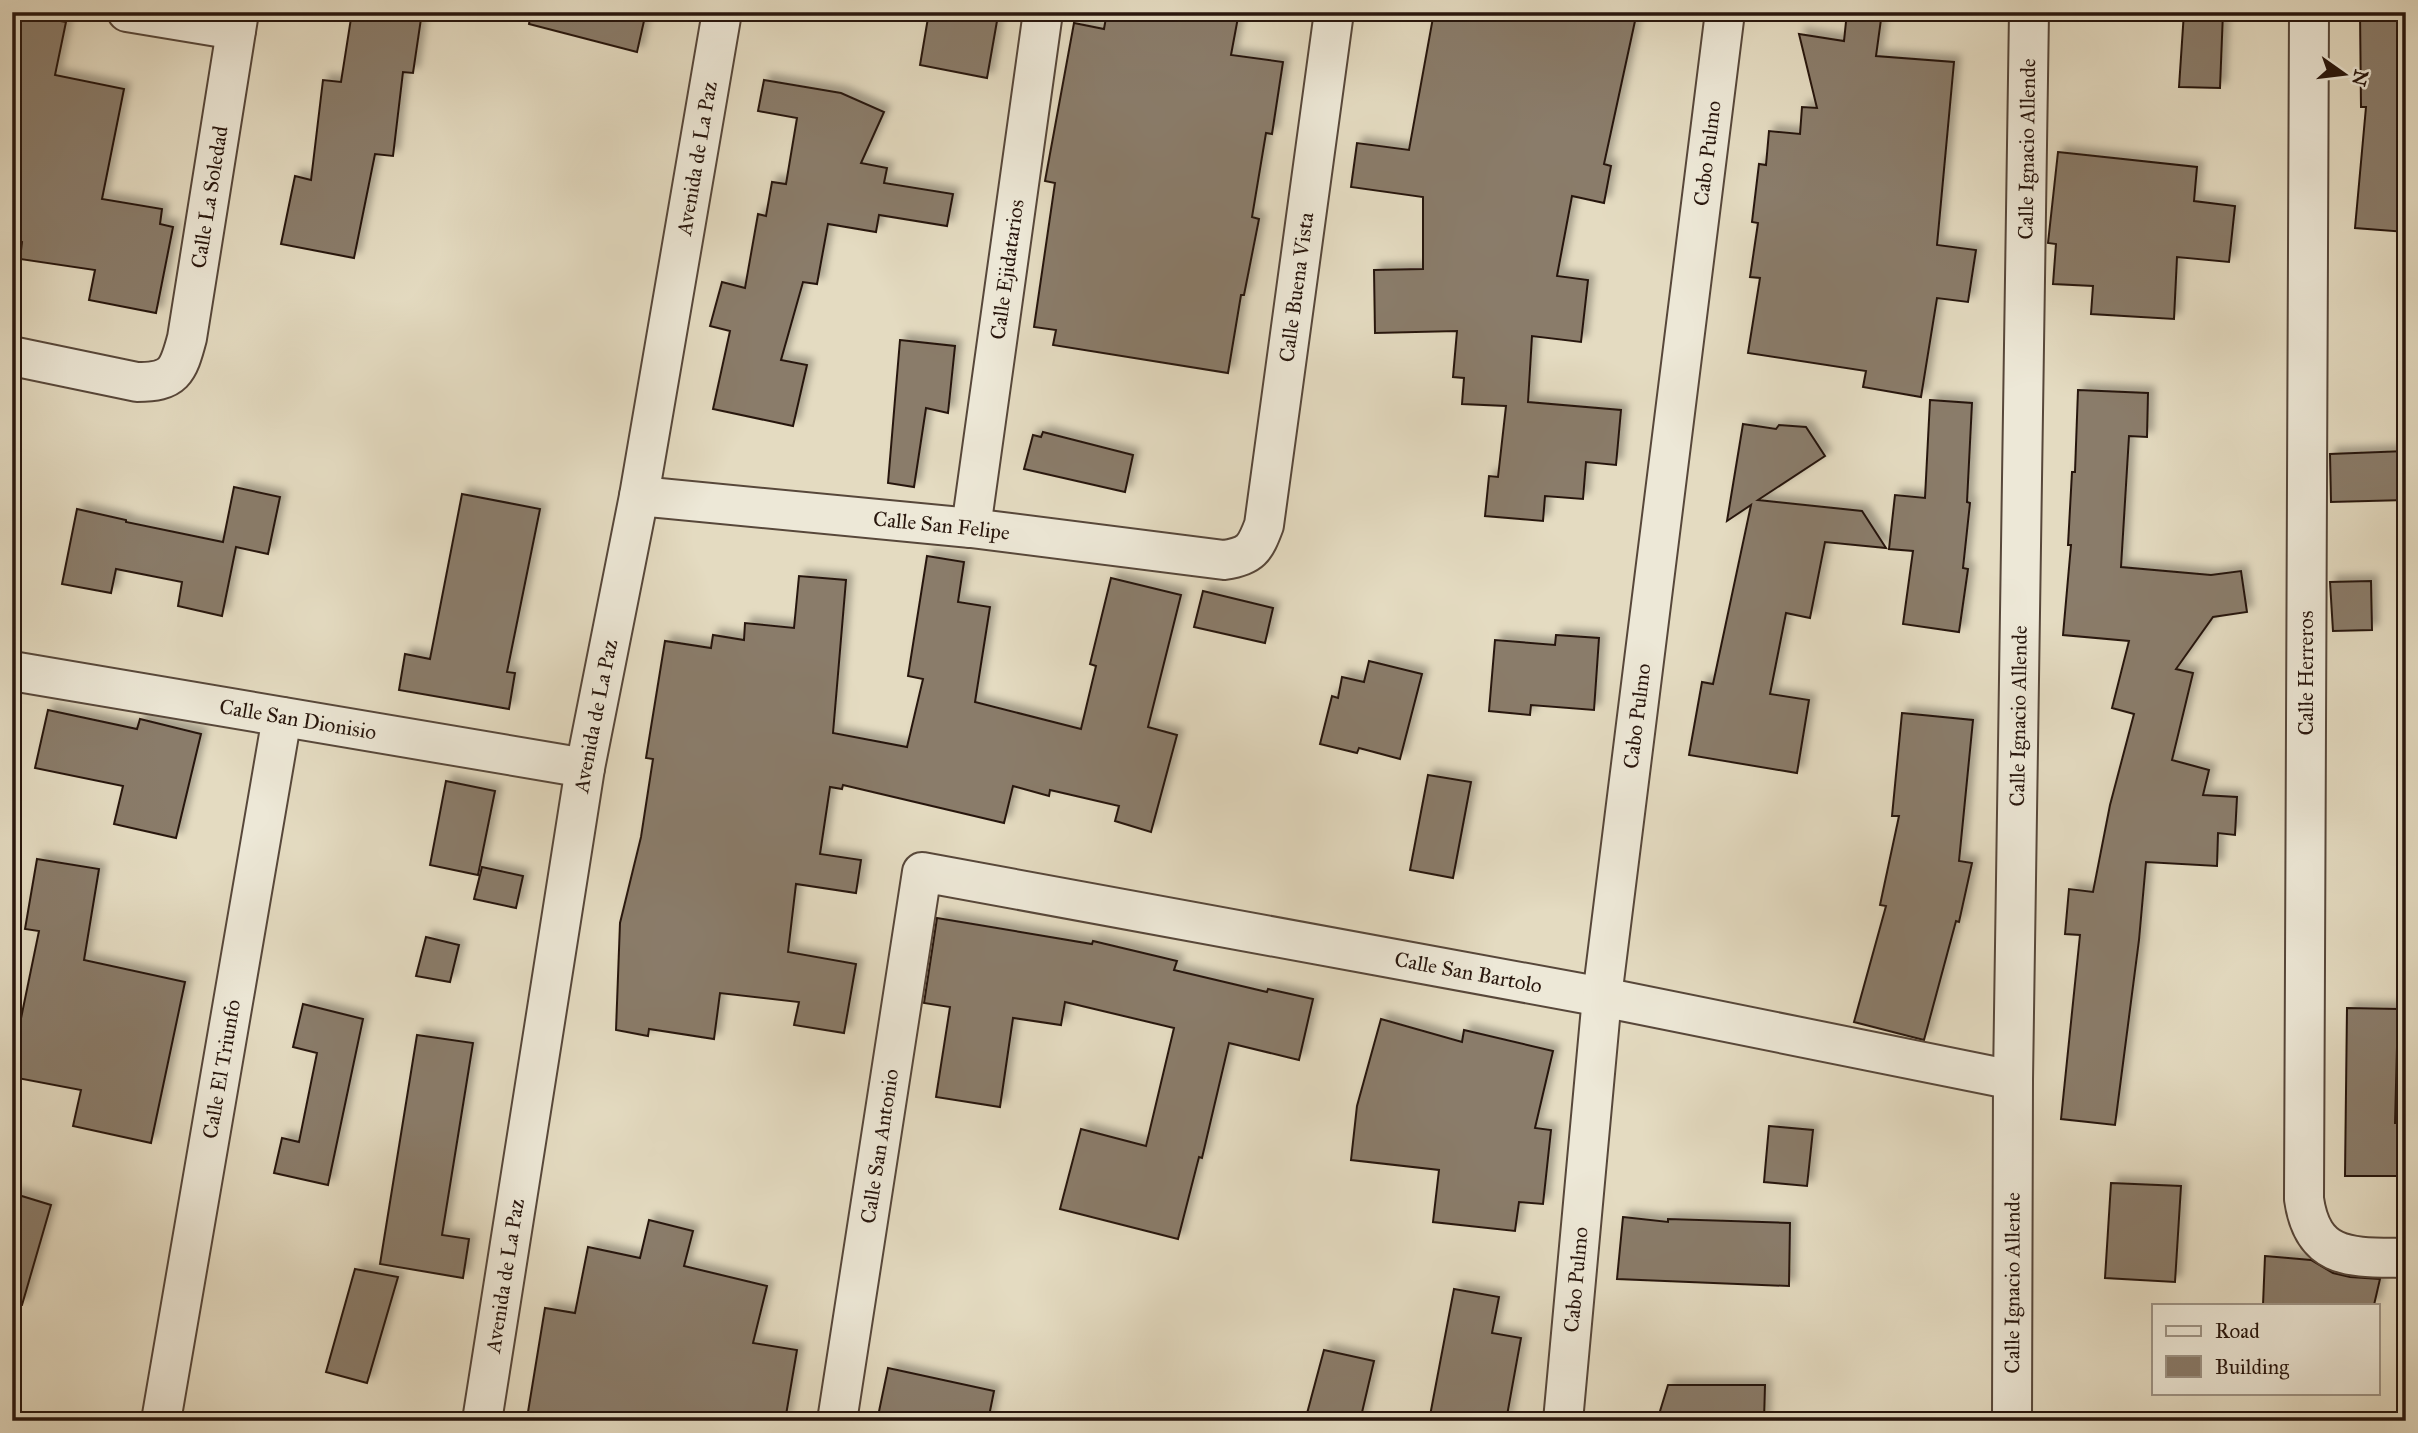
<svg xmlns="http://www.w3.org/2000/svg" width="2418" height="1433" viewBox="0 0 2418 1433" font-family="'IM FELL Great Primer',serif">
<defs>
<filter id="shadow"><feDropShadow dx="6" dy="-6" stdDeviation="3.5" flood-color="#0004"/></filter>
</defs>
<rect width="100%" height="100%" fill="#e4dbc1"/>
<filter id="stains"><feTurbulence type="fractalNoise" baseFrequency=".00286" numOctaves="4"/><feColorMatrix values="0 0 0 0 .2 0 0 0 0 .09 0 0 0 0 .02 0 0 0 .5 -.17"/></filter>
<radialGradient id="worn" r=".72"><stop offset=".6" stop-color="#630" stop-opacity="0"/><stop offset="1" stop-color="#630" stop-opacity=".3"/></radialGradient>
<g fill="#8a7c6b" stroke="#28160d" stroke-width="2" filter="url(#shadow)">
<polygon points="352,12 422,12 413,73 403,72 393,156 375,154 354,258 281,244 295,176 311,180 323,80 341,82"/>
<polygon points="531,12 646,12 637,52 529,24"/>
<polygon points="929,12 949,12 997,21 987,78 920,65"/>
<polygon points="1107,12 1239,12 1231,55 1283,62 1272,134 1266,133 1252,217 1259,219 1244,295 1241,295 1228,373 1053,345 1056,330 1034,327 1055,183 1045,181 1074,23 1104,29"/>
<polygon points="1434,12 1582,12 1635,21 1604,164 1611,166 1604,203 1572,196 1557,276 1588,280 1581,342 1532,336 1528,402 1621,410 1616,465 1586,462 1583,499 1545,496 1543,521 1485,516 1489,476 1498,477 1506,406 1462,404 1464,378 1453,377 1457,331 1375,333 1374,270 1423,269 1423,197 1351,187 1357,143 1409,150"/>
<polygon points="1847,12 1882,12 1876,56 1954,62 1937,245 1976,250 1968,302 1937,298 1921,397 1863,387 1866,371 1748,353 1760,278 1750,277 1758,223 1752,222 1759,164 1766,165 1769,131 1800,134 1802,107 1817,108 1799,34 1844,41"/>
<polygon points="2184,12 2223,12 2220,88 2179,87"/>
<polygon points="2360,12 2406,12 2406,232 2355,228 2366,107 2361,107"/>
<polygon points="22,14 66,22 55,75 124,89 102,199 162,209 160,224 173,227 156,313 89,300 95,270 20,259 22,242 12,240 12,44 16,44"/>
<polygon points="764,80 841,93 884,112 861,163 887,168 884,183 953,194 947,226 879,215 876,232 828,224 817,284 803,282 781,360 807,365 793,426 713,409 730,331 710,326 722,282 745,288 758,214 766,216 772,182 786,184 797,118 758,111"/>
<polygon points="2058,152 2197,167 2194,201 2235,206 2229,262 2177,257 2174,319 2091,314 2093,286 2053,284 2056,244 2048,243"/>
<polygon points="900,340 955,346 948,413 926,408 914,487 888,483"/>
<polygon points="2078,390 2148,393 2147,437 2129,436 2121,567 2211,575 2241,571 2247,612 2213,617 2176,669 2193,673 2172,760 2209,770 2203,795 2237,797 2235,835 2218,833 2217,866 2146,862 2139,940 2115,1125 2061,1119 2080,935 2065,934 2069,889 2093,892 2110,805 2134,714 2112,708 2129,641 2063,635 2071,545 2068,545 2072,472 2075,472"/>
<polygon points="1930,400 1972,403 1967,502 1970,503 1963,568 1968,569 1959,632 1903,624 1913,551 1889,549 1895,495 1925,498"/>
<polygon points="1743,424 1776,429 1779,425 1806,427 1825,456 1758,500 1862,511 1886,548 1825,542 1810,618 1786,613 1770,694 1809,700 1797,773 1689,755 1702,682 1713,684 1751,505 1727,521"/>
<polygon points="1043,432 1133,455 1125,492 1024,469 1033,435 1041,437"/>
<polygon points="2406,451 2406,500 2331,502 2330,454"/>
<polygon points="234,487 280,497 268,554 236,547 222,616 178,606 182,582 116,569 111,593 62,584 77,509 126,520 126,522 223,542"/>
<polygon points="462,494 540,509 507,672 515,673 509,709 399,690 405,654 430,659"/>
<polygon points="927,556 964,562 958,602 990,607 975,702 1081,729 1096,666 1090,664 1111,578 1181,595 1148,727 1177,735 1151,832 1115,821 1119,806 1050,790 1049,796 1013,786 1004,823 843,785 842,789 830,787 820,854 861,860 856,893 796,884 788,952 856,964 844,1033 794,1025 799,1002 720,993 714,1039 649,1029 648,1036 616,1030 620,923 641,837 653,759 646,758 665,641 711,648 713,635 744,640 745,623 794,628 799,576 846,580 833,733 907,747 923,679 908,676"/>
<polygon points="2371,581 2372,630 2333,631 2330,582"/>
<polygon points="1203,591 1273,608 1265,643 1194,627"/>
<polygon points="1556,635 1599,638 1594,710 1531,705 1530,715 1489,711 1495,640 1555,645"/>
<polygon points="1369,661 1422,674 1400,759 1359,748 1357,753 1320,744 1332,696 1338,698 1342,677 1364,682"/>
<polygon points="48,710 137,729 140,719 201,734 176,838 114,824 123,786 35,768"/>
<polygon points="1902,713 1973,720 1959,861 1972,863 1959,922 1956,921 1924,1040 1854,1022 1886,906 1880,905 1899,816 1892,816"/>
<polygon points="1428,775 1471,782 1453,878 1410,870"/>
<polygon points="446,781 495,791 478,875 430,865"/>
<polygon points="37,859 99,869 84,960 185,982 151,1143 73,1126 81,1090 12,1077 12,1062 39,931 25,929"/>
<polygon points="482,867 523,876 516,908 474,899"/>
<polygon points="937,918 1092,944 1093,941 1177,961 1174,970 1267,992 1268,989 1313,999 1299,1060 1229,1043 1202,1158 1199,1157 1178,1239 1060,1209 1081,1129 1146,1146 1174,1028 1065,1002 1061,1025 1013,1018 1000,1107 936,1097 950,1007 924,1003"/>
<polygon points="426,937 459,945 450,982 416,976"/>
<polygon points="303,1004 363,1019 328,1185 274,1173 282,1138 299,1142 317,1053 293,1047"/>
<polygon points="2347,1008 2398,1009 2395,1123 2406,1123 2406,1176 2345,1176"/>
<polygon points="1381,1019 1462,1042 1464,1030 1553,1051 1535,1128 1551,1130 1543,1204 1519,1202 1515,1231 1433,1222 1439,1170 1351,1160 1357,1106"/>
<polygon points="417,1035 473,1043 442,1235 469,1239 463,1278 380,1264"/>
<polygon points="1769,1126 1813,1130 1807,1186 1764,1182"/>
<polygon points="2111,1183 2181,1186 2175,1282 2105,1278"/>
<polygon points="12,1193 51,1205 22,1305 12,1304"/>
<polygon points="1623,1217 1668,1222 1668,1219 1790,1223 1789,1286 1617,1279"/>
<polygon points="649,1220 693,1231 684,1266 767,1286 753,1343 797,1350 785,1421 578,1421 528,1412 545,1308 575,1313 588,1247 640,1258"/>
<polygon points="2265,1256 2311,1260 2333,1273 2350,1277 2380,1279 2374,1305 2263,1305"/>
<polygon points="355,1269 398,1277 367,1383 326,1372"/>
<polygon points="1454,1289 1499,1297 1492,1333 1521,1338 1506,1421 1429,1421"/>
<polygon points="1324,1350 1374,1361 1360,1421 1305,1421"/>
<polygon points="888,1368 994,1391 988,1421 877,1421"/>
<polygon points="1668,1385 1765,1385 1764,1421 1657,1421"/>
</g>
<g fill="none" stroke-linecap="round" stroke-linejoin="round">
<g stroke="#57473a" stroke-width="42">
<g id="minor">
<polyline points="127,12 236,30"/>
<path d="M2309 12 2304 1199C2313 1262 2353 1257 2406 1258"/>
<path id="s1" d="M12 356 137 382C174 382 178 372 187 338L239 12"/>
<path id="s2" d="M639 496 971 528 1224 560C1251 556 1255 549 1264 525L1334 12"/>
<path id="s3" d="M971 528 1043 12"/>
<path id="s4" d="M12 671 585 768"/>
<path id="s5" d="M161 1421 282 717"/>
<path id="s6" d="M837 1421 922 872 1602 997 2013 1080"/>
<path id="s7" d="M1563 1421 1602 997 1725 12"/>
<path id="s8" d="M2012 1421 2013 1080 2029 12"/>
</g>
</g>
<g stroke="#57473a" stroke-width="42">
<g id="tertiary">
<path id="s9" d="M482 1421 585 768 639 496 722 12"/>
</g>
</g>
<use href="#minor" stroke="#ede8d7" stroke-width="38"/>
<use href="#tertiary" stroke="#ede8d7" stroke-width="38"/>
</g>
<g text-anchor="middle" stroke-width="5" stroke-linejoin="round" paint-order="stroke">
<g font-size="21" fill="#28160d" stroke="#ede8d7">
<text dy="7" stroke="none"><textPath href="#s8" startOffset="1272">Calle Ignacio Allende</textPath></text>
<text dy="7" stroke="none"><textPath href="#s7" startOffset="1276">Cabo Pulmo</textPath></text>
<text dy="7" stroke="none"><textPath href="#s9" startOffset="1281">Avenida de La Paz</textPath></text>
<text dy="7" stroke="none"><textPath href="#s1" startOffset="346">Calle La Soledad</textPath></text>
<text dy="7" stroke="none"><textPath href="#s3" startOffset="261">Calle Ejidatarios</textPath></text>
<text dy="7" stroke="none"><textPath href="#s2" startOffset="886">Calle Buena Vista</textPath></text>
<text dy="7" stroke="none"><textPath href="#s2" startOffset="304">Calle San Felipe</textPath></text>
<text transform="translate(2306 673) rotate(-90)" y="7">Calle Herreros</text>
<text dy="7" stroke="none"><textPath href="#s9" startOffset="714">Avenida de La Paz</textPath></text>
<text dy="7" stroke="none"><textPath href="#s7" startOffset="709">Cabo Pulmo</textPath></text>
<text dy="7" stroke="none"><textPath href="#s8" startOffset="705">Calle Ignacio Allende</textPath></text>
<text dy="7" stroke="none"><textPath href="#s4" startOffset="290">Calle San Dionisio</textPath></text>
<text dy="7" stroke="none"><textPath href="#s6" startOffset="1111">Calle San Bartolo</textPath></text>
<text dy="7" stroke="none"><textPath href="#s5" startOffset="357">Calle El Triunfo</textPath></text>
<text dy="7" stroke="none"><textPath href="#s6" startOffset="278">Calle San Antonio</textPath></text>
<text dy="7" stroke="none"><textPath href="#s9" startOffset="147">Avenida de La Paz</textPath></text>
<text dy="7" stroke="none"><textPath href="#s7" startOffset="142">Cabo Pulmo</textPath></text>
<text dy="7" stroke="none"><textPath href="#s8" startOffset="138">Calle Ignacio Allende</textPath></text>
</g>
</g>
<rect width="2418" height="1433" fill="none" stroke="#e4dbc1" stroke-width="42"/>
<rect x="14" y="14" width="2390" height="1405" fill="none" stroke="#28160d" stroke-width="3.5"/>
<rect x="21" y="21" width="2376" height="1391" fill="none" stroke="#28160d" stroke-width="2"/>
<rect x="2152" y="1304" width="228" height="91" fill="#ede8d7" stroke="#9e9486" stroke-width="2"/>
<rect x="2166" y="1326" width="35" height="10" fill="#ede8d7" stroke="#9e9486" stroke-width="2"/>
<text x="2215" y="1338" font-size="21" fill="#28160d">Road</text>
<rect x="2166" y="1356" width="35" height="21" fill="#8a7c6b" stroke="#9e9486" stroke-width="2"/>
<text x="2215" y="1374" font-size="21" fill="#28160d">Building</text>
<g transform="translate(2344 74) rotate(104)" stroke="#ede8d7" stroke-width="5" paint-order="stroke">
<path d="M0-5L12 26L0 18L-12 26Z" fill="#28160d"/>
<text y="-10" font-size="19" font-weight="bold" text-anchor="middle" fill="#28160d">N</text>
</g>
<rect width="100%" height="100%" filter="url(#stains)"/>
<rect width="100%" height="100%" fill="url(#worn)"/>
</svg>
